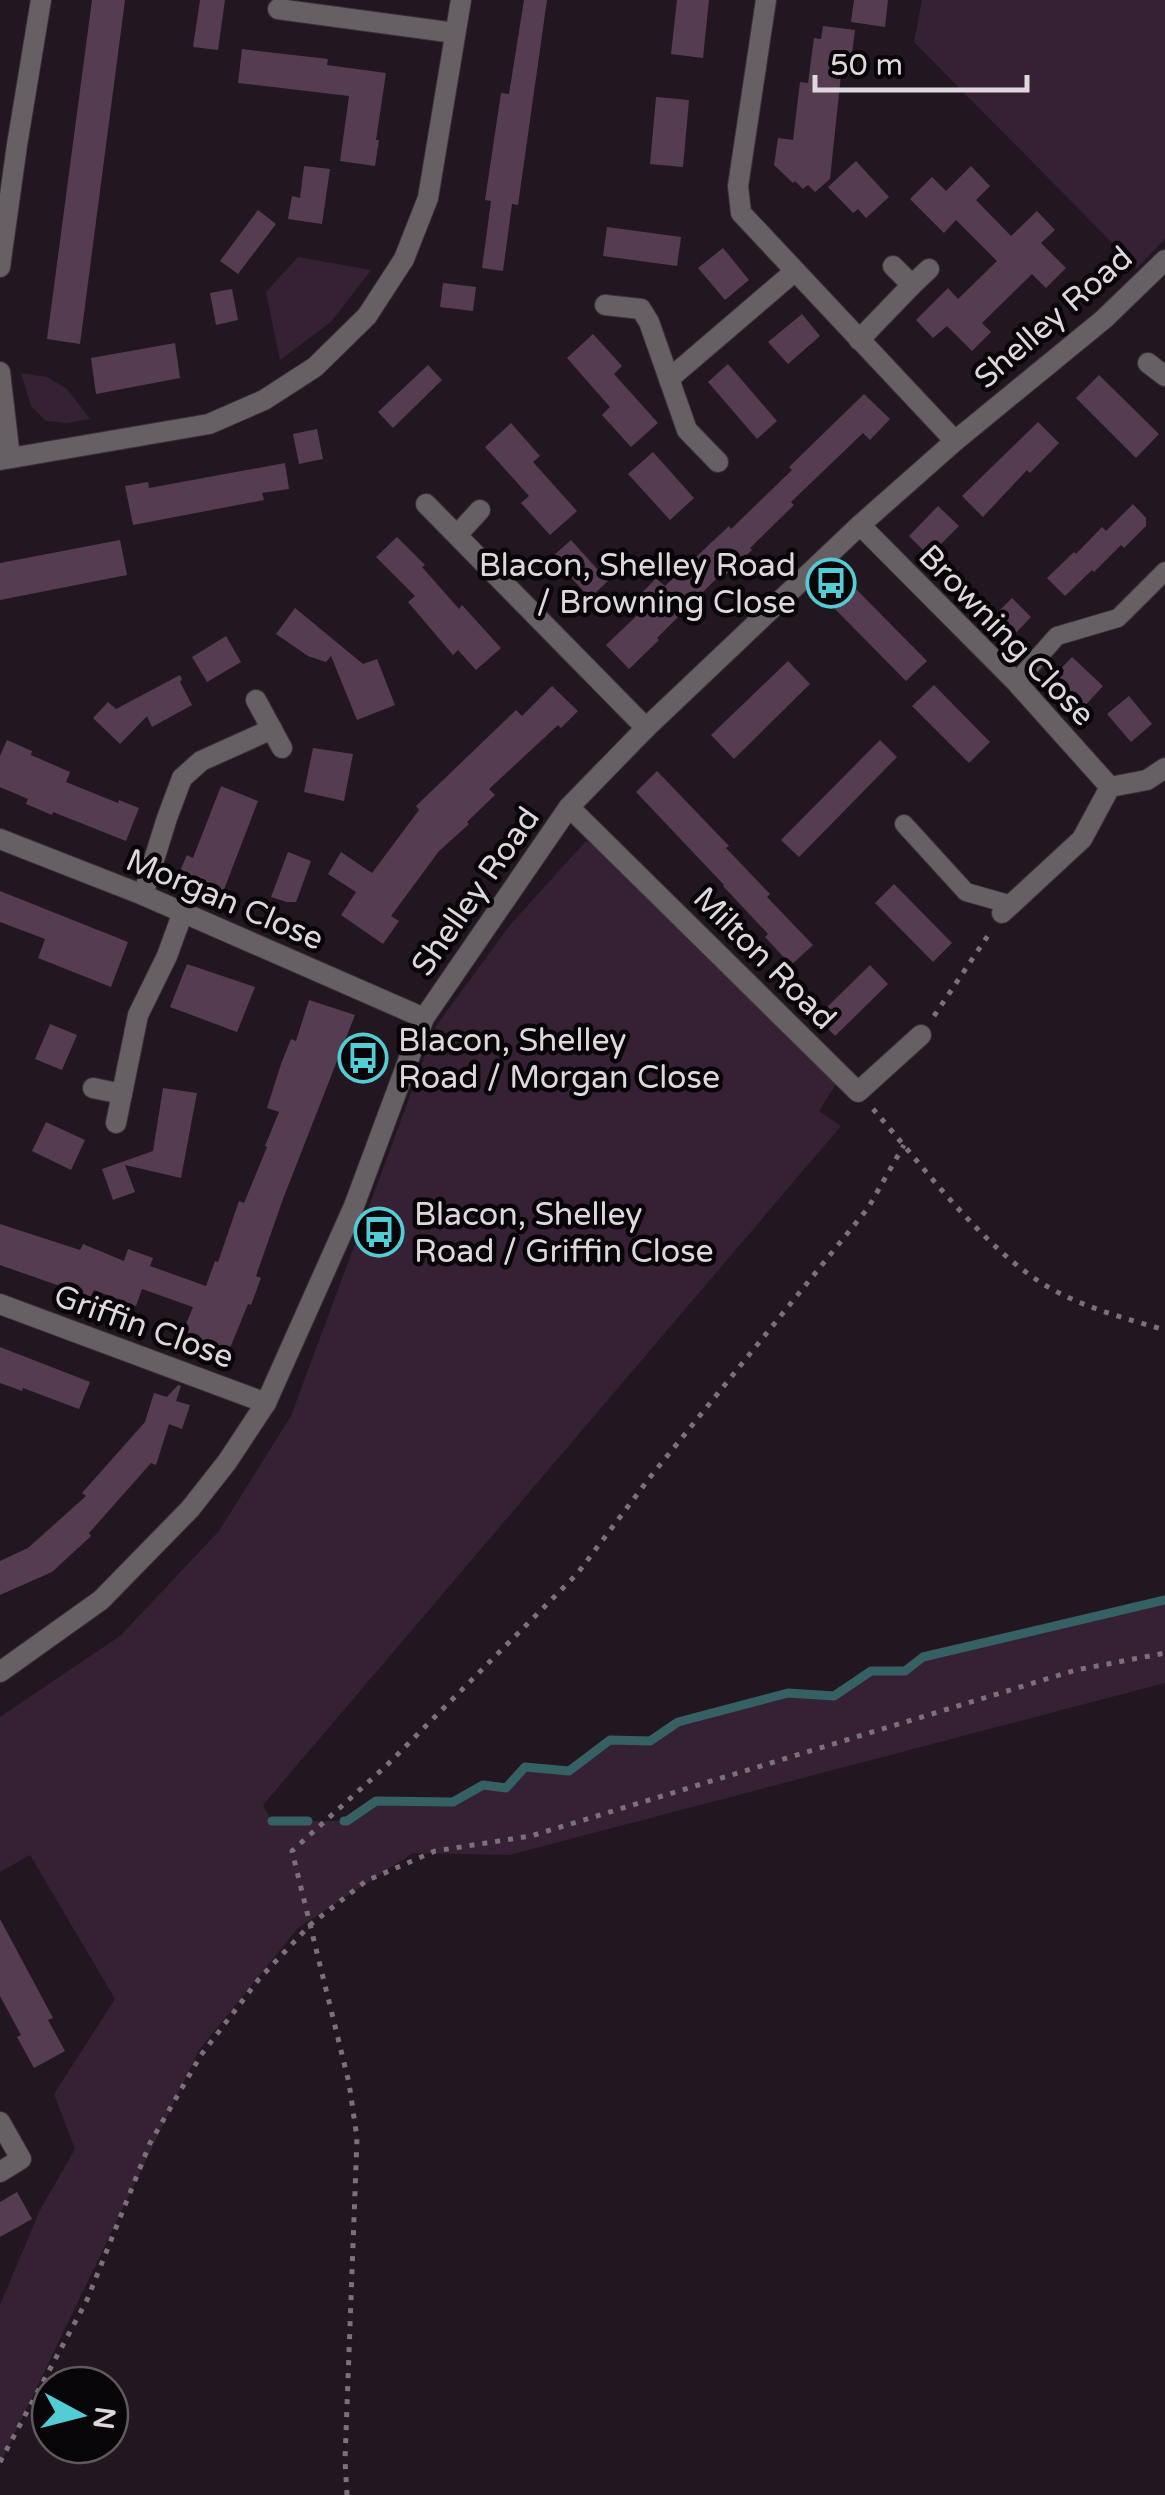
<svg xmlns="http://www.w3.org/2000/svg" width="1165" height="2495" viewBox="0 0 1165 2495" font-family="'Varela Round',sans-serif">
<rect width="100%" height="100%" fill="#221720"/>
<g fill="#362033">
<polygon points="922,0 1165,0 1165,239 1137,268 914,42"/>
<polygon points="298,257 371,270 331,322 280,360 266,292"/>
<polygon points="21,373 47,377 67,389 90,419 67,423 46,421 31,406"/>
<polygon points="586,841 605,854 836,1084 819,1111 841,1126 263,1805 272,1821 347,1821 376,1801 453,1802 483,1785 506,1788 525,1767 569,1771 610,1740 650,1741 678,1722 788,1693 834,1696 871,1671 905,1671 923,1657 1165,1600 1165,1683 509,1855 413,1853 298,1928 199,2050 0,2464 0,2305 40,2210 75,2149 54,2094 115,1999 30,1855 0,1872 0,1717 120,1636 219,1531 291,1416 436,1026 510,925"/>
</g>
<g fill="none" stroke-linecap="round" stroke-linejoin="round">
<g stroke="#356064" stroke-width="9">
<polyline points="272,1821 308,1821"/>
<polyline points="344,1821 347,1821 376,1801 453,1802 483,1785 506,1788 525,1767 569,1771 610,1740 650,1741 678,1722 788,1693 834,1696 871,1671 905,1671 923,1657 1165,1600"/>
</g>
</g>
<g fill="#553c51">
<polygon points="92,0 125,0 80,344 47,339"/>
<polygon points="200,0 225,0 218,50 193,47"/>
<polygon points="524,0 547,0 518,205 512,204 503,271 482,268 491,201 485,200 501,93 509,94"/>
<polygon points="677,0 709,0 703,58 671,54"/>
<polygon points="854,0 888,0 885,27 851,22"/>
<polygon points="823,26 855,30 849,76 841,75 830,179 815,192 808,185 803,189 795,181 793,183 774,165 778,138 793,140 800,82 808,83 814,38 821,39"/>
<polygon points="242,49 328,59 327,65 386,73 376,140 379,140 375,166 340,161 349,96 238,83"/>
<polygon points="656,97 689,100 683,167 650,164"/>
<polygon points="856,161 889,197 866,218 858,209 853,213 828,187"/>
<polygon points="304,166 330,169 322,224 288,219 292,196 300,198"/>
<polygon points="971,166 990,186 976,200 1011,236 1037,211 1055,230 1041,243 1066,268 1046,288 1032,274 982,323 991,332 972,351 947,326 933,338 916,320 948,288 958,299 997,261 956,220 944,233 910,199 932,177 946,191"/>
<polygon points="258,210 276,224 238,274 220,261"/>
<polygon points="607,227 681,237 677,266 603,256"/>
<polygon points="723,248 749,280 725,300 698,268"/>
<polygon points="443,283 476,287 473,311 440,307"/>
<polygon points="232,289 238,320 216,325 210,293"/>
<polygon points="802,314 820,336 788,364 768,342"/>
<polygon points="593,334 622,366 614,374 658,423 631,447 602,415 610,407 567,358"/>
<polygon points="175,343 180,378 96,394 91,358"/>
<polygon points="728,364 777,421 757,439 708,382"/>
<polygon points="428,365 442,380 393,428 378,412"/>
<polygon points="1099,375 1159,434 1136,458 1076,398"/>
<polygon points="864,394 890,419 870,440 863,433 791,502 794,505 750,548 752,550 721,579 718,577 657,638 659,640 629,669 606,645 651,602 642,593 656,578 665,586 729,526 731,529 792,470 789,467"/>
<polygon points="1038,422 1059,443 1030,473 1027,470 983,517 962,496"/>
<polygon points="511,423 540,456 533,462 577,511 550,535 521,503 529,496 485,447"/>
<polygon points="317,429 323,459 299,464 293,434"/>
<polygon points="653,452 694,498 670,520 628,474"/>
<polygon points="285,463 289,489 262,493 264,500 133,525 125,486 148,482 149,488"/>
<polygon points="1133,504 1146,518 1146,526 1124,548 1121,545 1094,572 1092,570 1065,596 1047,578 1074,552 1076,554 1102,527 1106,531"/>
<polygon points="938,506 959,526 929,556 909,536"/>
<polygon points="397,537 425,565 422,567 459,609 462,605 501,648 476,670 458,650 453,655 408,602 415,596 376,557"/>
<polygon points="120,540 127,575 0,600 0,563"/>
<polygon points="571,540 608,581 590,598 552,557"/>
<polygon points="853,586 927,661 906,681 832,606"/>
<polygon points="1012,598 1031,617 1007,642 987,623"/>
<polygon points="295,608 363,664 377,659 395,705 357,720 331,656 326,662 308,656 276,634"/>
<polygon points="226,636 241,662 207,682 192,657"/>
<polygon points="1072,657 1103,686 1082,709 1050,680"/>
<polygon points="788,661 810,684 734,759 711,735"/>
<polygon points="180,675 182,679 180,682 192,705 152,727 147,716 120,744 93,718 108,702 116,709"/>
<polygon points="934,685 990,742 969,763 912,706"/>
<polygon points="552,686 578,711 561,728 558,725 489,789 495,795 467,822 469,824 439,851 391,916 399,921 383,944 341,915 356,892 328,874 341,852 372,873 419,810 416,806 516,710 522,716"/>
<polygon points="1129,696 1152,724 1131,742 1107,714"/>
<polygon points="7,740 32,751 31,755 70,772 66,782 118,803 119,800 139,808 126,841 53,812 52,815 26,804 28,799 0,787 0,756"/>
<polygon points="880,740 897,757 799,857 781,840"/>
<polygon points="313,748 353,754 344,801 304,792"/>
<polygon points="657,771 729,846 726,848 770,894 767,897 813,945 791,965 765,937 768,934 723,886 724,885 636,792"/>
<polygon points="221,786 258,801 220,900 176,880 187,855 193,858"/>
<polygon points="288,852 311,861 296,902 287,902 271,897"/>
<polygon points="894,884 952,943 933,962 875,903"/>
<polygon points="0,891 128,942 111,987 38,958 45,939 0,922"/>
<polygon points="187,964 255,987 237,1032 170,1007"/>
<polygon points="870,965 888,984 835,1036 817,1017"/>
<polygon points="309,1000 355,1015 283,1199 256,1276 261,1278 251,1305 248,1304 228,1353 182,1334 193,1307 142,1289 136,1306 94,1290 91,1297 0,1265 0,1224 80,1250 83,1244 124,1261 128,1249 153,1258 150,1266 206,1286 215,1261 218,1262 239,1201 244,1203 267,1147 265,1146 279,1112 267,1108 281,1064 291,1039 296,1041"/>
<polygon points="50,1024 77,1035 62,1070 35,1059"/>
<polygon points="163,1088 197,1093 181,1178 125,1165 135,1192 113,1200 102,1169 153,1151"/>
<polygon points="46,1122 85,1140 71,1170 32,1151"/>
<polygon points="0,1347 90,1382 79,1409 23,1388 22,1391 0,1383"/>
<polygon points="178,1385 181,1386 176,1401 190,1405 182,1429 169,1424 156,1465 151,1463 89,1533 91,1536 52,1572 0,1595 0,1561 28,1548 86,1496 82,1493 145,1422 154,1393 167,1397"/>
<polygon points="0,1919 53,2018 48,2020 65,2051 34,2068 17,2037 21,2035 0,1996"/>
<polygon points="17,2192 32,2219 0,2237 0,2202"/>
</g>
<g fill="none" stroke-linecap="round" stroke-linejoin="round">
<g stroke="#3c323b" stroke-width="20">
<g id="service">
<polyline points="1016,682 1057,636 1118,618 1165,571"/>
<polyline points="904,824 966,892 1012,905"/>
</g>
</g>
<g stroke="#3c323b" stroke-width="22">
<g id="minor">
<polyline points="766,0 738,186 741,213 955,441"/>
<polyline points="278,9 455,33"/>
<polyline points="0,267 17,145 41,0"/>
<polyline points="912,285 929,269"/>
<polyline points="605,305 641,309 649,322 687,430 718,462"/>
<polyline points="859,340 912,285 893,266"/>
<polyline points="1148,363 1165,376"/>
<polyline points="0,372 10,458"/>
<polyline points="669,379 794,272"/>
<polyline points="0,460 209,424 264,400 315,367 367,316 404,259 428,198 461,0"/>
<polyline points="426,504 646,728"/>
<polyline points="860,525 1016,682 1110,787"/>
<polyline points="457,535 480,510"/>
<polyline points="256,700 282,748"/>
<polyline points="569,807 858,1092 921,1035"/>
<polyline points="0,839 143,895 424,1018"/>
<polyline points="143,895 167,818 182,778 201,761 272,729"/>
<polyline points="1002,913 1082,839 1110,787 1147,780 1165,768"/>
<polyline points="93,1088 122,1094"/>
<polyline points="116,1123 138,1015 167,956 183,912"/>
<polyline points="0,1304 266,1403"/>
<polyline points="0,2122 21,2159 0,2172"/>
</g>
</g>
<g stroke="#3c323b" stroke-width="22">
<polyline id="tertiary" points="0,1672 101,1600 190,1509 227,1462 266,1403 354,1206 424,1018 569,807 646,728 860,525 955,441 1104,319 1165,260"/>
</g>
<g stroke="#7a7179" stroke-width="5" stroke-dasharray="5 8" stroke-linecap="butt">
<polyline points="934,1016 989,934"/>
<path d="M873 1109C923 1166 985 1251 1050 1288 1085 1308 1127 1319 1165 1330"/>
<polyline points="0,2462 87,2300 150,2143 201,2055 259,1979 310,1925 366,1881 435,1851 531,1836 1076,1670 1165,1653"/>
<polyline points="347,2495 345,2460 357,2138 349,2083 292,1851 386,1766 577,1574 651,1476 868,1208 904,1145"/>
</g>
<use href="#service" stroke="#666065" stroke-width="18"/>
<use href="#minor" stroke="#666065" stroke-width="20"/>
<use href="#tertiary" stroke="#666065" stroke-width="20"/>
</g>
<defs>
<g id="bus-ring" transform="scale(2.5)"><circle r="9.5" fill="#080508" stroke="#52ccd5" stroke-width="1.5"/><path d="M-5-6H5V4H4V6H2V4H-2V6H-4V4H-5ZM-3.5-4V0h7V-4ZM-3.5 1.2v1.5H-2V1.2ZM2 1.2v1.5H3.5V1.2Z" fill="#52ccd5"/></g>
</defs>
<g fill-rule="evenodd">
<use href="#bus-ring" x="831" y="583"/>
<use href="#bus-ring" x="363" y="1058"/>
<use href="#bus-ring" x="379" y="1232"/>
</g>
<g text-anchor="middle" stroke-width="9" stroke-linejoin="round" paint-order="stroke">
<g font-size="32" fill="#dfd7de" stroke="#080508">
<text transform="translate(1053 317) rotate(-41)" y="11">Shelley Road</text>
<text transform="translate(1007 635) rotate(46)" y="11">Browning Close</text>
<text transform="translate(475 891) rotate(-55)" y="11">Shelley Road</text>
<text transform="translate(225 899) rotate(23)" y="11">Morgan Close</text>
<text transform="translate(765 958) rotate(45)" y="11">Milton Road</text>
<text transform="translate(144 1326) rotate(20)" y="11">Griffin Close</text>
</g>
<g font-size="32" fill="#dfd7de" stroke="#080508" text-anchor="start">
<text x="796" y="576" text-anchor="end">Blacon, Shelley Road<tspan x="796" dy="37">/ Browning Close</tspan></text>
<text x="398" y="1051">Blacon, Shelley<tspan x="398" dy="37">Road / Morgan Close</tspan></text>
<text x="414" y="1225">Blacon, Shelley<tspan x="414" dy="37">Road / Griffin Close</tspan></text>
</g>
</g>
<g transform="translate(80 2415) rotate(97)"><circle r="48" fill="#080508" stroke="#5e595e" stroke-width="2.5"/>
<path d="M0-8L18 38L0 25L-18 38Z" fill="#52ccd5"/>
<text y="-15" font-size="28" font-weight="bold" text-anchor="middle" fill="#dfd7de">N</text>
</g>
<path d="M815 75v15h212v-15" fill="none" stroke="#dfd7de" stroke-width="5"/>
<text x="830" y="75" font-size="30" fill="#dfd7de" stroke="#080508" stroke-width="8" paint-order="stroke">50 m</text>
</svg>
